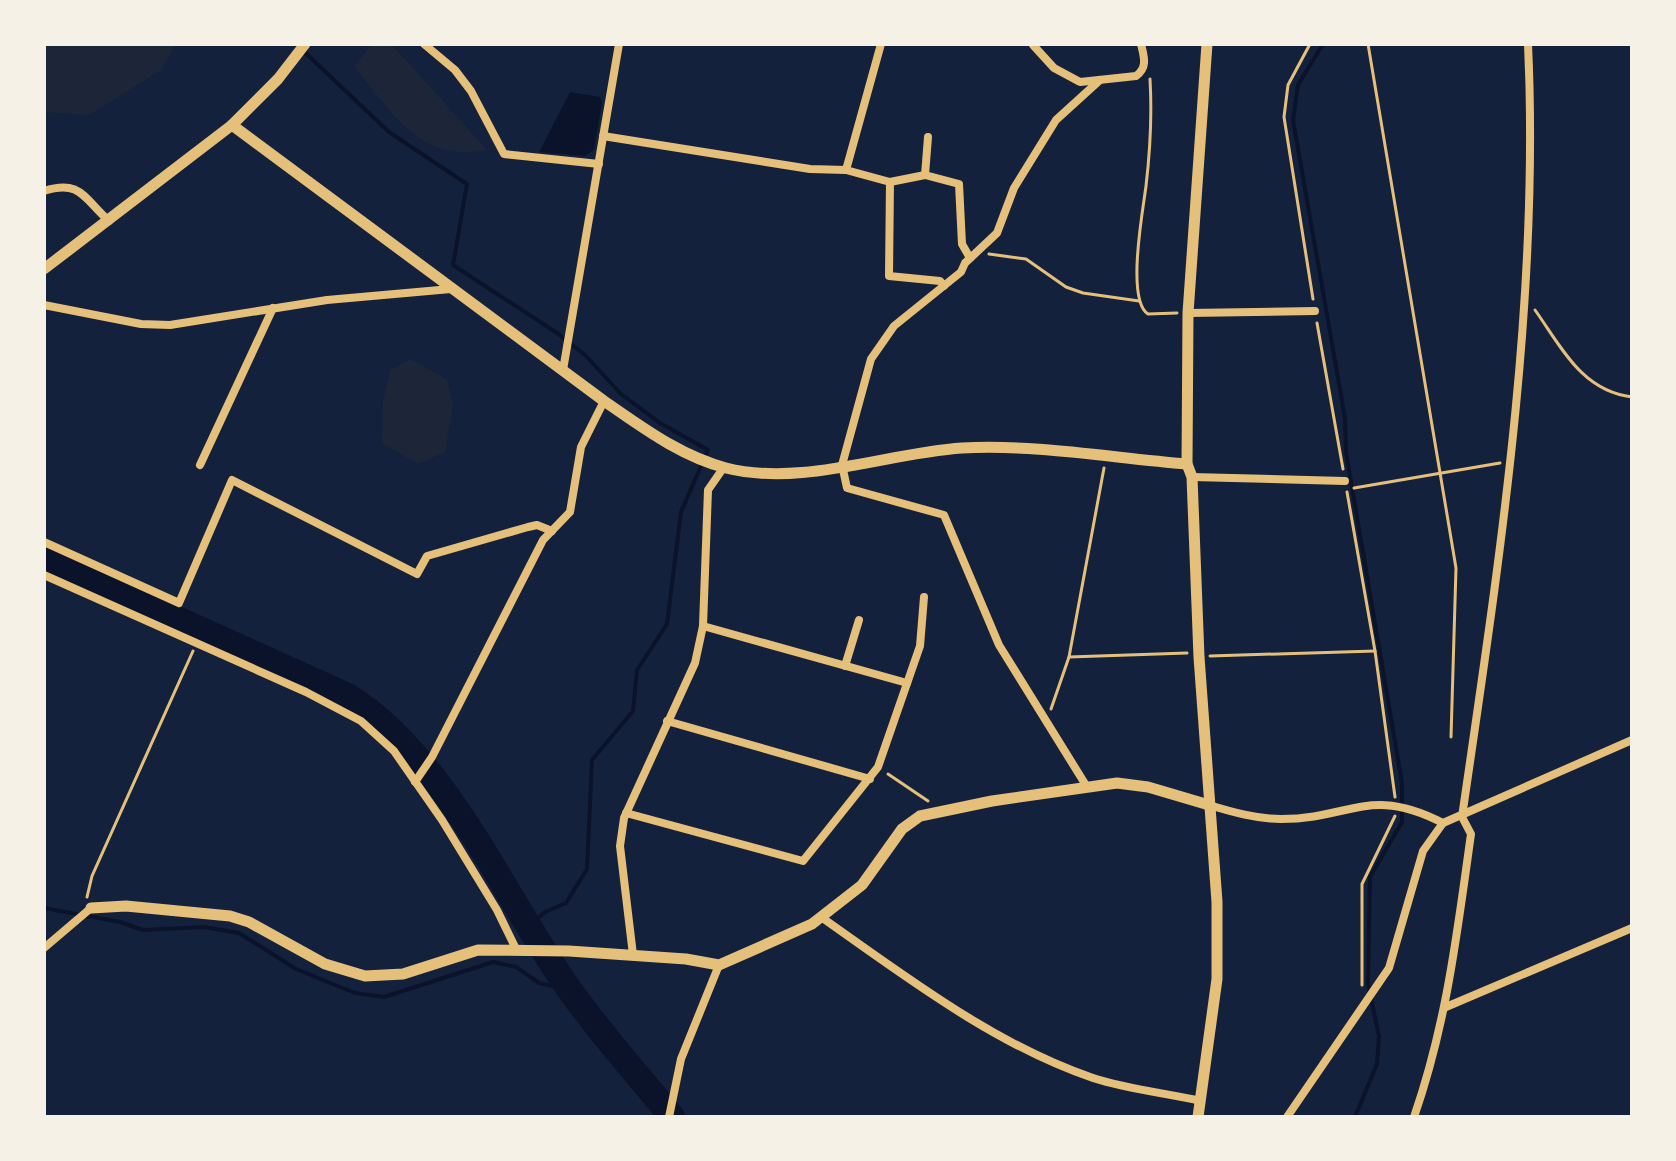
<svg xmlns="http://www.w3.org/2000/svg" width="1676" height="1161" viewBox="0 0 1676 1161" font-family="'PT Sans Narrow',sans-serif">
<rect width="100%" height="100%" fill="#14213d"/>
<g fill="#1d2539">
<polygon points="44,44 176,44 161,70 89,115 44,112"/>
<path d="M373 44H391L487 150C419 163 393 113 354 66Z"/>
<polygon points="411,359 447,380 453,405 445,452 418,464 382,443 383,401 390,370"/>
</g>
<polygon fill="#0b132b" points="570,92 600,97 602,102 594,150 585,156 539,152"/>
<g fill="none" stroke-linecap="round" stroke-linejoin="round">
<g stroke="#0b132b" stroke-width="4">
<polyline points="296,44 389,132 467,184 453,265 557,333 585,355 621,394 660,423 708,450 681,512 667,624 637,670 633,711 592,760 587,869 566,903 545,912 529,926"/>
<polyline points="1323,44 1298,85 1293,120 1345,418 1346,452 1402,783 1402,822 1370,877 1368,984 1379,1036 1377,1064 1355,1117"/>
<polyline points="44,908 120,922 143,930 204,927 239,933 296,969 355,993 384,997 493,962 516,967 539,983 570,990"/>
</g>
<path stroke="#0b132b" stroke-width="26" d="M44 559 348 696C447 759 502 894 569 989 600 1033 638 1075 672 1117"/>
<g stroke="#e5c07b" stroke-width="3">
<polyline points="1310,44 1288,85 1284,117 1313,299"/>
<polyline points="1368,44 1456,568 1451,737"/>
<path d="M1150 79C1152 113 1150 152 1146 186 1143 210 1126 300 1148 314L1177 313"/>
<polyline points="989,254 1026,259 1066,287 1083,293 1139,301"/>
<path d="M1535 310C1562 348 1582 391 1632 397"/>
<polyline points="1317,323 1343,469"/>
<polyline points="1632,373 1632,368"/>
<polyline points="1354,488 1500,463"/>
<polyline points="1347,492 1375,651 1395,797"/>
<polyline points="1210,656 1375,651"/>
<polyline points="1069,657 1104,468"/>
<polyline points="1051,709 1069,657 1187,653"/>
<polyline points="888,774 928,801"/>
<polyline points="87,897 92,876 193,651"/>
<polyline points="1362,985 1362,884 1395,816"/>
</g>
<g stroke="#e5c07b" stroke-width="8">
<polyline points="424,44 455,70 471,91 504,154 599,164"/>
<path d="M1033 45 1054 68 1080 82 1136 76C1148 67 1144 57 1141 44"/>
<polyline points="603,136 810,169 846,170 881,44"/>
<polyline points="928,137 925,175 959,184 962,244 970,258"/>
<polyline points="846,170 890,182 925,175"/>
<polyline points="890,182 889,276 940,281 944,286"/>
<path d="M44 191C81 179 84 199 109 221"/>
<polyline points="44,305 141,324 170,325 327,300 451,289"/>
<polyline points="1188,313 1315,311"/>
<polyline points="563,370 619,44"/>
<polyline points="200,465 273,308"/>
<polyline points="1192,477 1345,481"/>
<polyline points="44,542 179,603 232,480 417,574 427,556 528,527 537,525 552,531"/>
<polyline points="44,575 306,692 361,721 394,751 442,820 497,910 516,949"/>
<polyline points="703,626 907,683"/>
<polyline points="845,666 859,620"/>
<polyline points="667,721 870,779"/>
<polyline points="415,782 432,757 543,540 570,512 581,447 604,401"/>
<polyline points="1087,787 999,645 944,515 847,488 842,465 871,359 894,326 961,272 965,263 997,233 1014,188 1056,120 1100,80"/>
<path d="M1209 805C1232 812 1257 819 1281 819 1351 819 1370 785 1443 823L1632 740"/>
<polyline points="626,813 803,861 878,767 920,646 924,597"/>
<path d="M821 917C905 976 995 1045 1093 1078 1127 1089 1165 1093 1201 1101"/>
<polyline points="44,948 91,908"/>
<polyline points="633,955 620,846 624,818 695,663 703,626 708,490 724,467"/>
<polyline points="1446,1007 1632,928"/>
<polyline points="669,1117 681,1059 719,965"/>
<polyline points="1287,1117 1389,968 1423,851 1443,823"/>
<path d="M1414 1117C1447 1022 1457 933 1471 834L1462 817C1499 562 1540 302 1528 44"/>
</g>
<g stroke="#e5c07b" stroke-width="11">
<path d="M232 125 604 401C642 427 680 456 726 468 802 487 886 453 962 448 1036 444 1112 458 1187 464"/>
<polyline points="44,269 232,125 278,79 305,44"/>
<polyline points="91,908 126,906 230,916 249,922 325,964 365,976 403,974 478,950 569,951 686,959 719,965 812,924 862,885 902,829 920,816 992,801 1117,783 1148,787 1209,805"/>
<polyline points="1198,1117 1217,979 1217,902 1199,657 1192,477 1187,464 1188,313 1207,44"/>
</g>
</g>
<rect width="1676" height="1161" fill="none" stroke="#f6f1e7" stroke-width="92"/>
</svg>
